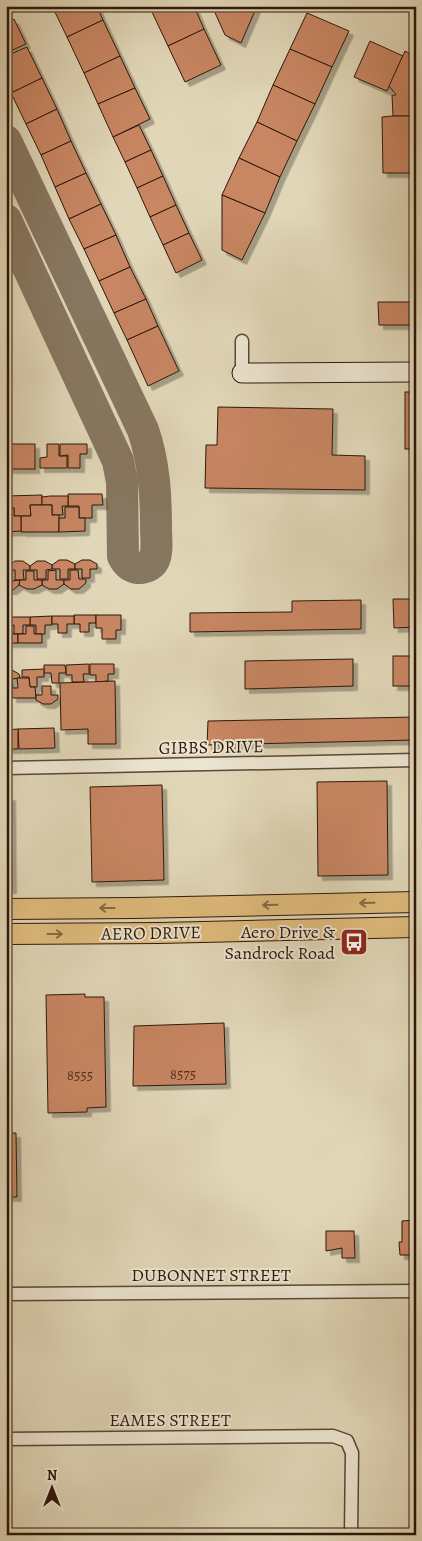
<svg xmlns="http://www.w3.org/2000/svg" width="422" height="1541" viewBox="0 0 422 1541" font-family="Alegreya,serif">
<defs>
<filter id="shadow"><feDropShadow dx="4.5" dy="4.5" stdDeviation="0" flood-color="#0004"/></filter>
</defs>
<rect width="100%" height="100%" fill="#e1d7b8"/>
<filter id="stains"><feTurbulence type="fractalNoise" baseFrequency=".004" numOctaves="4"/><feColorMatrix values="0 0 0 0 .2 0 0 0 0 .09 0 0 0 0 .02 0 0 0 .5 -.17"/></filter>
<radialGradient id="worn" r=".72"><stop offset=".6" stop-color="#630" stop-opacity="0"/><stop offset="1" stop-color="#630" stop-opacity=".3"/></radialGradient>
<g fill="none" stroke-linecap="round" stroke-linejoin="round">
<path stroke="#877760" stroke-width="32" d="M6 141 143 430C154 462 156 494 156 529 156 538 158 551 154 560 151 566 144 568 138 568 130 567 126 562 123 556L122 482 118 461 6 220"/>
</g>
<g fill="#c88663" stroke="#2d1708" filter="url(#shadow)">
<polygon points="52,6 97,6 103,20 67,37"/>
<polygon points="158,6 194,6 204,29 168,46 151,10"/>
<polygon points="212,6 257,6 241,43 225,35"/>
<polygon points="307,13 349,31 332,67 290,49"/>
<polygon points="14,19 26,44 6,53 6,23"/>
<polygon points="103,20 120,56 84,73 67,37"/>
<polygon points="204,29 221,65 185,82 168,46"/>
<polygon points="370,41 403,56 387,91 354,77"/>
<polygon points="27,47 42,78 11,93 6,83 6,56"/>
<polygon points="290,49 332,67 315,104 273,85"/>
<polygon points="405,51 416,57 416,116 393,116 392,95 396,95 389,86"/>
<polygon points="120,56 135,88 98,104 84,73"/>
<polygon points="42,78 57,109 26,124 11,93"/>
<polygon points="273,85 315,104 297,141 257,122"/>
<polygon points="135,88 150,119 113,137 98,104"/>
<polygon points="57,109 71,141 41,155 26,124"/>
<polygon points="393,116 416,116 416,173 383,173 382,117"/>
<polygon points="257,122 297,141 280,177 239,158"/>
<polygon points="139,125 151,150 125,162 113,137"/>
<polygon points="71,141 86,173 55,187 41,155"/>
<polygon points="151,150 163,176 137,188 125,162"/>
<polygon points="239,158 280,177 265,213 222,195"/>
<polygon points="86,173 101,204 69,219 55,187"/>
<polygon points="163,176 176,205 150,217 137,188"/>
<polygon points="222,195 265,213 242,260 222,250"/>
<polygon points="101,204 116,235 84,249 69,219"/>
<polygon points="176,205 189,233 163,245 150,217"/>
<polygon points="189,233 202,260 176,273 163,245"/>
<polygon points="116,235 130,267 99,281 84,249"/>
<polygon points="130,267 146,299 114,313 99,281"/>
<polygon points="146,299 158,326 127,340 114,313"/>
<polygon points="378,302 416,302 416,325 379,325"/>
<polygon points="158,326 179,371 148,386 127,340"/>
<rect x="405" y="392" width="11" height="57"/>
<polygon points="218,407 333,409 332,455 365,456 365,490 205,488 206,445 217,445"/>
<rect x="6" y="444" width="29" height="25"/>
<polygon points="47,444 59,444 59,456 67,456 67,468 40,468 40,458 47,457"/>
<polygon points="60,444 87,444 87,454 80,454 80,468 68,468 68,455 60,456"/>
<polygon points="68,494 102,494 103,505 92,505 92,518 79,518 79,506 68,506"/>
<polygon points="42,495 42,505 30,505 31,516 14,516 14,508 6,508 6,496"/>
<polygon points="50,496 68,496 68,506 62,506 63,515 52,515 52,505 42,505 42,497"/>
<polygon points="30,505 52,505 52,515 59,515 59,532 21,532 21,516 31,516"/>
<polygon points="65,507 79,507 79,518 85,518 85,531 59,532 59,518 65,518"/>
<polygon points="6,508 14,508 14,516 21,516 21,531 6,532"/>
<polygon points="59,560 67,560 75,564 75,569 68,569 68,579 60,579 60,569 52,569 52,565"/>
<polygon points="82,560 90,560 97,564 97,569 90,569 90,578 82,578 82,569 75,569 75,564"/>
<polygon points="15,561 23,561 30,566 30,570 23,570 24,580 15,580 15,570 8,570 8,566"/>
<polygon points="37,561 45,561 52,565 52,569 46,570 46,579 37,579 37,570 30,570 30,566"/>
<polygon points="56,570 56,580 64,580 64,584 57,589 49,589 42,585 42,580 48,580 48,571"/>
<polygon points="70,570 78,570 79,579 86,579 86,583 79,589 71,589 64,584 64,580 70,580"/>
<polygon points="12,571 12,581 20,580 19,585 13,590 6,590 6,572"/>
<polygon points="26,571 34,571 34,580 42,580 42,585 34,589 27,589 19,585 20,580 26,580"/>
<polygon points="393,599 416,599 416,627 394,628"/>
<polygon points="361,600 361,629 190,632 190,613 292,612 292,601"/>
<polygon points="74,615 96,615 96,623 89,623 89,632 80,632 80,624 74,624"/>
<polygon points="96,615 121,615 121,630 116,630 116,639 102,639 102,628 96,628"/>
<polygon points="52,616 52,625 45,625 45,634 36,634 36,625 30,625 30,617"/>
<polygon points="52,616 74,616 74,624 67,624 67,633 58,633 58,624 52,624"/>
<polygon points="7,617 30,617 30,625 23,625 23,634 14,634 14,625 7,625"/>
<polygon points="11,626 11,634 18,634 18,643 6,643 6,627"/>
<polygon points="26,626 34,626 34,634 42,634 42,643 18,643 18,634 26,634"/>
<rect x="393" y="656" width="23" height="30"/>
<polygon points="353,659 353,686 245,689 245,661"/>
<polygon points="89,664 89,674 83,674 84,682 72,682 72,675 66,675 66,665"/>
<polygon points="90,664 114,664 114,674 108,674 108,681 96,682 96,675 90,675"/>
<polygon points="44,665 65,665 66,673 59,673 59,683 52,683 51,673 44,673"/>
<polygon points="44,669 44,677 37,677 37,687 30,687 29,677 22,677 22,670"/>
<polygon points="6,670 12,670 19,674 20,678 12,679 13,688 6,688"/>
<polygon points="17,678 29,678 30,687 35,687 36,698 12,698 12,688 18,688"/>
<polygon points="115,681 116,744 88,744 88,729 61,730 60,683"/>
<polygon points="42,686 51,686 51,695 58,695 58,699 51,704 43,704 36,700 36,695 42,695"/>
<polygon points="416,717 416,740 207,745 208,721"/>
<polygon points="54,728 55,748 19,749 18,729"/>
<polygon points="18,729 18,749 6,749 6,730"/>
<polygon points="387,781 388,875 318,876 317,782"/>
<polygon points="162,785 164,880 92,882 90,787"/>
<polygon points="6,796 11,796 12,889 6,889"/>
<polygon points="85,994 85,997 104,997 106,1107 87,1108 87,1112 48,1113 46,995"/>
<polygon points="224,1023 226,1084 133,1086 134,1026"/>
<polygon points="6,1133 16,1133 17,1197 6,1197"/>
<polygon points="416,1220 416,1244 412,1244 412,1255 400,1255 399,1242 402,1242 402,1221"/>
<polygon points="326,1231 354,1231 355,1258 342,1258 342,1248 326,1251"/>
</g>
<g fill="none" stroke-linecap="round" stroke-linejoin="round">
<g stroke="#5a4734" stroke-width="15">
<g id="street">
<polyline points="242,341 242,373"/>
<polyline points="6,768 416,760"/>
<polyline points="6,1294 416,1291"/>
<polyline points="6,1439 333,1436 347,1441 352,1453 351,1535"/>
</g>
</g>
<g stroke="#2d1708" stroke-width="21">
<polyline id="secondary" points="242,373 416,372"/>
</g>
<g stroke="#2d1708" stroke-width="22">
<g id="primary">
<polyline points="6,909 134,908 416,902"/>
<polyline points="6,934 159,933 416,927"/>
</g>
</g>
<use href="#street" stroke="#ece5d1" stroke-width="12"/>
<use href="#secondary" stroke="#ece5d1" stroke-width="19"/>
<use href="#primary" stroke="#e0bc7c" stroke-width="20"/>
</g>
<defs><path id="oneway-shaft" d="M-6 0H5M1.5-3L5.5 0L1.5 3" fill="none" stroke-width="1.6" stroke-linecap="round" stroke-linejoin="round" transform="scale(1.25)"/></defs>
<g stroke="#866a42">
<use href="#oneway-shaft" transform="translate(367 903) rotate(179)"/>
<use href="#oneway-shaft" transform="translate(270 905) rotate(179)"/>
<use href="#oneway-shaft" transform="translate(107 908) rotate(180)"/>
<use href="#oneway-shaft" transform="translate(55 934)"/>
</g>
<defs>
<g id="bus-square" transform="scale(1.4375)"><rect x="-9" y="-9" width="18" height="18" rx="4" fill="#8f2418" stroke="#ece5d1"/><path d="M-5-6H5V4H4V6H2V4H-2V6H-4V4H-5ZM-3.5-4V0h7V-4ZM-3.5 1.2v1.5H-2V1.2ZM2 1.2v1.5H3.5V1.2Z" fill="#fff"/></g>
</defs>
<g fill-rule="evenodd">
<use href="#bus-square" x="354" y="942"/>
</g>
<g text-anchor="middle" stroke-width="4" stroke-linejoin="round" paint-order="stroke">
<g font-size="15" fill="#54331f">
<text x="183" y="1079">8575</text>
<text x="80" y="1080">8555</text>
</g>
<g font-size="18" fill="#2d1708" stroke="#ece5d1">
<text transform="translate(211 747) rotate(-1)" y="6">GIBBS DRIVE</text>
<text transform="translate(151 933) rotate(-1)" y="6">AERO DRIVE</text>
<text x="211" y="1281">DUBONNET STREET</text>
<text x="170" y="1426">EAMES STREET</text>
</g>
<g font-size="18" fill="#2d1708" stroke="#ece5d1" text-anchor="end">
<text x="335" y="938">Aero Drive &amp;<tspan x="335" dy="21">Sandrock Road</tspan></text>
</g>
</g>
<rect width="422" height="1541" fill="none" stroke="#e1d7b8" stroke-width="25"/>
<rect x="8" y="8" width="407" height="1526" fill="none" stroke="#2d1708" stroke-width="2.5"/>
<rect x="12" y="12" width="397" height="1516" fill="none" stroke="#2d1708"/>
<g transform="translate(52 1488)" stroke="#ece5d1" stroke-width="4" paint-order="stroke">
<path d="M0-4L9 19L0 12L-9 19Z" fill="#2d1708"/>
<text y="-8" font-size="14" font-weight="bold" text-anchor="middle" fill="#2d1708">N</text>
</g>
<rect width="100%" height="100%" filter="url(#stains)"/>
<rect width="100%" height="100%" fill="url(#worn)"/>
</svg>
